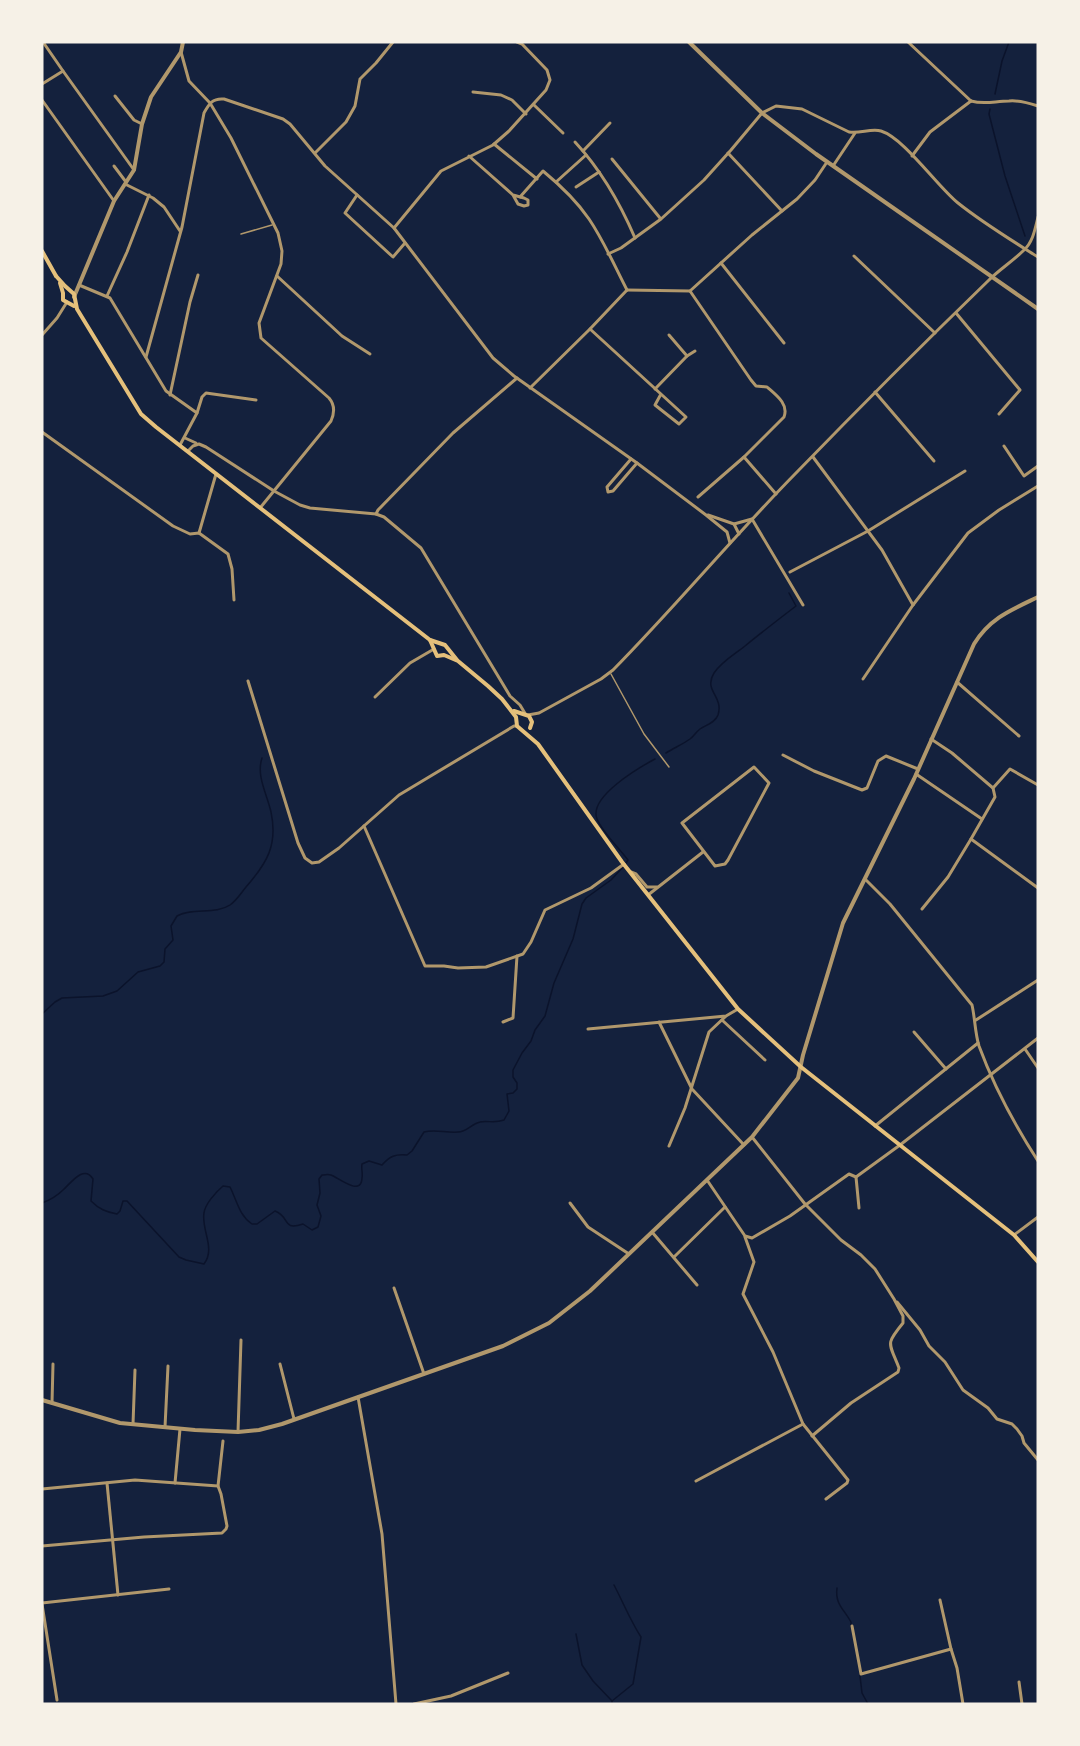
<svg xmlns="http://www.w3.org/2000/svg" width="1080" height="1746" viewBox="0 0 1080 1746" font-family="'Archivo Narrow',sans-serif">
<rect width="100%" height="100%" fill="#14213d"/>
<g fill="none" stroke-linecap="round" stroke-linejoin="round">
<g stroke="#0b132b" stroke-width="1.5">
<polyline points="995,94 1002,61 1009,42"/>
<polyline points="990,109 989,114 1005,176 1025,236"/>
<path d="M666 753C674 748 683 744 690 739 694 736 696 732 700 729 706 725 715 723 718 715 724 696 703 691 714 673 721 662 735 654 745 646 762 632 779 619 796 606L789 593"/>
<path d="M626 863 628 860C619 848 603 833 597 819 588 797 640 767 655 759"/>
<path d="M42 1014 55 1002 62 998 103 996 117 991 138 972 160 966 164 962 165 949 173 940 171 926 177 916C193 907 215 915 230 905 237 900 241 893 246 887 267 863 278 845 271 812 267 794 256 776 262 758"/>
<path d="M42 1203C50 1200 57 1196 63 1190 71 1183 84 1164 93 1179L91 1201C99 1209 106 1212 117 1214L120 1211 123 1201H127L179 1257 186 1260 204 1264C216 1248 201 1230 204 1213 205 1204 216 1192 223 1186L230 1187C237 1201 239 1215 252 1224H257L275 1211C291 1217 281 1231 303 1224L312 1230 318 1227 321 1216 317 1205 320 1193 319 1179 322 1175C326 1175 327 1174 331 1175 339 1178 361 1197 362 1178 363 1173 361 1169 362 1164L369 1161 382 1165C390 1156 395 1154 407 1155L412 1151 424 1132C435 1129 446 1133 458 1132 467 1132 471 1124 480 1122 488 1120 493 1124 504 1120L509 1111 507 1094 513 1093 517 1089V1083L513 1077V1070L522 1053 531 1041 535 1030 545 1016 554 983 573 939 582 904 586 898 611 880 623 867"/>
<path d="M837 1588C835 1604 843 1608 851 1622V1627"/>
<polyline points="576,1634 582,1665 593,1681 612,1701 612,1704"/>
<polyline points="860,1676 862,1693 868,1704"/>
<path d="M612 1701 633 1684 641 1637C630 1620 623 1602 614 1585"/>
</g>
<g stroke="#b1986c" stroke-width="1.5">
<polyline points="241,234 272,225"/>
<polyline points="611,674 644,734 669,767"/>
</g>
<g stroke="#b1986c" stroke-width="3">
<polyline points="908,42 971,101"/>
<path d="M181 52 189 81 210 103 231 138 278 233 282 251 281 264 259 323 261 338 329 398C335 405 335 412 331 421L260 508"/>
<polyline points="63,71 134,170"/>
<polyline points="42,84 63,71 43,42"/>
<polyline points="473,92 501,95 512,100 526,114"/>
<polyline points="115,96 134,120 142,124"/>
<polyline points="42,100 114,201"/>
<path d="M971 101C985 105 995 101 1009 101 1019 100 1029 103 1038 106"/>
<polyline points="534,105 563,133"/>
<path d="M575 142C601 170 620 203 635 238"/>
<polyline points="494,144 537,179"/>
<polyline points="583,151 610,123"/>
<polyline points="315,153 346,122 355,106 360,79 376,63 393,42"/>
<polyline points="728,153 782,211"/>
<polyline points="469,156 513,195 518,204 524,206 528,205 528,200 524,198 513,195"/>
<polyline points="912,156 930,132 971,101"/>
<polyline points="612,159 660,218"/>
<polyline points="114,166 126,182"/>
<polyline points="833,166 855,133"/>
<polyline points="556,182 586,155"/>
<polyline points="125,184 153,198 164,207 180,231"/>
<polyline points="576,187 599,172"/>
<polyline points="357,195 345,213 393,257 405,243"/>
<path d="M520 197 543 171C560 185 576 200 589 219 604 241 615 267 627 290"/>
<polyline points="394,228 441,171 493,145 509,131 546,90 550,80 547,70 522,44 517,42"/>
<path d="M608 254 621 248 661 219 704 180 731 150 762 113 776 106 802 109 849 132C860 134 871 128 881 131 904 138 937 186 958 203 983 223 1011 240 1038 257"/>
<polyline points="854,256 935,333"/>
<polyline points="721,263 784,343"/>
<polyline points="277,276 342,336 370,354"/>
<polyline points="79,285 110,298 166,391 197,413"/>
<polyline points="627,290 690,291 752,235 797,199 815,180 827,162"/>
<path d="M690 291 751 380 756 386 767 387C776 395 789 404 784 417L744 457 698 497"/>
<polyline points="107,296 127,252 149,195"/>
<polyline points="956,313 1020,390 999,414"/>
<polyline points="590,329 686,417 679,424 655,405 661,394"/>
<polyline points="42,335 57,318 67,302"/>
<polyline points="687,356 695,351"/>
<path d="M146 357 182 227 204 113C209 104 212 98 224 99L283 119 290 124 325 166 394 228 493 358 514 376 637 463 706 515 727 532 730 543"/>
<polyline points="530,388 590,329 627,290"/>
<polyline points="655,389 687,356 669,335"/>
<polyline points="875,392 934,461"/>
<polyline points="170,395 190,302 198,275"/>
<polyline points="42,432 173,526 190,534 199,533 228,554 232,569 234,600"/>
<polyline points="185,438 196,443"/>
<polyline points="180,445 197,413 202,397 206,393 256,400"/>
<polyline points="1004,446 1024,476 1038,466"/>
<polyline points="188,451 193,446 199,444 206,447 274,491 300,505 310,508 376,514 384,517 421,548 510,696 520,705 526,715"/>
<polyline points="744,457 776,494"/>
<polyline points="813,457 882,550 913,605"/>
<polyline points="631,459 607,487 608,492 613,491 637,463"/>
<polyline points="376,514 378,510 453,433 517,378"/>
<polyline points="708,515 734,524 752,519 803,605"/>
<polyline points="734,524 739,534"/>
<polyline points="199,533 216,474"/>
<polyline points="790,572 868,531 965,471"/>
<polyline points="863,679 913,605 968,533 999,510 1038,486"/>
<polyline points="248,681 298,843 305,858 312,863 319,862 339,848 399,795 514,726 517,726"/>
<polyline points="957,682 1019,736"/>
<polyline points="375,697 410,663 434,649"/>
<path d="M528 715 539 713 601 679 613 670C676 606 733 537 796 473 859 408 924 343 989 280 1000 269 1013 261 1024 250 1033 242 1035 229 1038 217"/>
<polyline points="783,755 814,771 862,790 867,788 878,761 886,756 918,769"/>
<polygon points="754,767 769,783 728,860 725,864 715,866 682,823"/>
<polyline points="916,774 982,819"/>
<polyline points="993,788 1010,769 1038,785"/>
<polyline points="364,826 425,966 444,966 458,968 486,967 523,954 531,942 545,910 591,888 624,864"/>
<polyline points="971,839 1038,888"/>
<polyline points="631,872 636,874 647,887 657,887"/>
<path d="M866 880 890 904 972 1005C975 1018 975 1033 979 1046 993 1084 1016 1127 1038 1161"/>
<polyline points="648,895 703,852"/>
<polyline points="922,909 948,877 971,839 995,797 993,788 952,753 931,739"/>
<polyline points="722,1020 765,1060"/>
<polyline points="976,1020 1038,980"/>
<polyline points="503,1022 513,1018 517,956"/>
<polyline points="659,1022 692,1089 744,1145"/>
<polyline points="588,1029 726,1016 738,1009"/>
<polyline points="914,1032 946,1069"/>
<polyline points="1025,1049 1038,1068"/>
<polyline points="875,1126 978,1043"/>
<path d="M752 1137 805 1204 841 1240 861 1255 875 1269 894 1299 903 1316V1323C885 1345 889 1342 899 1368L898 1372 851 1403 812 1436"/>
<polyline points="669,1146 685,1108 709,1032 725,1017"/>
<polyline points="856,1177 859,1208"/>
<polyline points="707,1180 745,1236 752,1238 790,1216 849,1174 856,1177 900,1145 1038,1038"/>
<polyline points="570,1203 588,1227 629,1254"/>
<polyline points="652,1232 697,1285"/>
<polyline points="1014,1235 1038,1217"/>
<polyline points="745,1237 754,1262 743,1294 773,1352 803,1424 848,1480 847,1483 826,1499"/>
<polyline points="674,1257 725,1207"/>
<polyline points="394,1288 424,1374"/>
<polyline points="897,1302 920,1330 929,1346 945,1362 963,1390 988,1408 997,1419 1012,1424 1017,1429 1022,1436 1024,1443 1038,1460"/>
<polyline points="280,1364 294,1419"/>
<polyline points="358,1397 382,1534 396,1704"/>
<polyline points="52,1403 53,1364"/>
<polyline points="133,1424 135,1370"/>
<polyline points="165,1427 168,1366"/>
<polyline points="238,1432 241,1340"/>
<polyline points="696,1481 803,1424"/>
<polyline points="107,1483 118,1595"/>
<polyline points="175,1483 180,1429"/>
<polyline points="42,1489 135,1480 218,1486"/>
<polyline points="42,1546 144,1537 222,1533 226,1529 227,1526 221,1494 218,1486 223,1441"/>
<polyline points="940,1600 951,1649"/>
<polyline points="42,1603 169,1589"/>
<polyline points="42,1604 57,1700"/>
<polyline points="852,1626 861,1674 951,1649 957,1668 963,1704"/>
<polyline points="1019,1682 1022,1704"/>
<polyline points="414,1704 451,1696 508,1673"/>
</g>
<g stroke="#b1986c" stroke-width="4">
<polyline points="689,42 762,113 816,154 1038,309"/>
<polyline points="74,297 114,201 134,170 142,124 151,97 181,52 183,42"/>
<path d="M42 1400 120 1423 195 1430 238 1432 259 1430 282 1424 503 1346 549 1323 590 1291 752 1137 798 1078 803 1055 843 923 914 779 974 644C990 618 1011 610 1038 597"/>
</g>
<g stroke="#e5c07b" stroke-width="4">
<polyline points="42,251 56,276"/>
<polyline points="56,276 65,286 74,294 77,309 141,414 156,427 430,640 445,645 457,660"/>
<polyline points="60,283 63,293 63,300 74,306"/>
<polyline points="430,640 437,656 444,655 458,661 488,686 502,699 516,717 517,726 538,744 622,862 738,1009 801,1067 1014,1235 1038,1262"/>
<polyline points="514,711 529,716 532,722 530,728"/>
</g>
</g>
<rect width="1080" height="1746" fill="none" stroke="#f6f1e7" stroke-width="87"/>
</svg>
